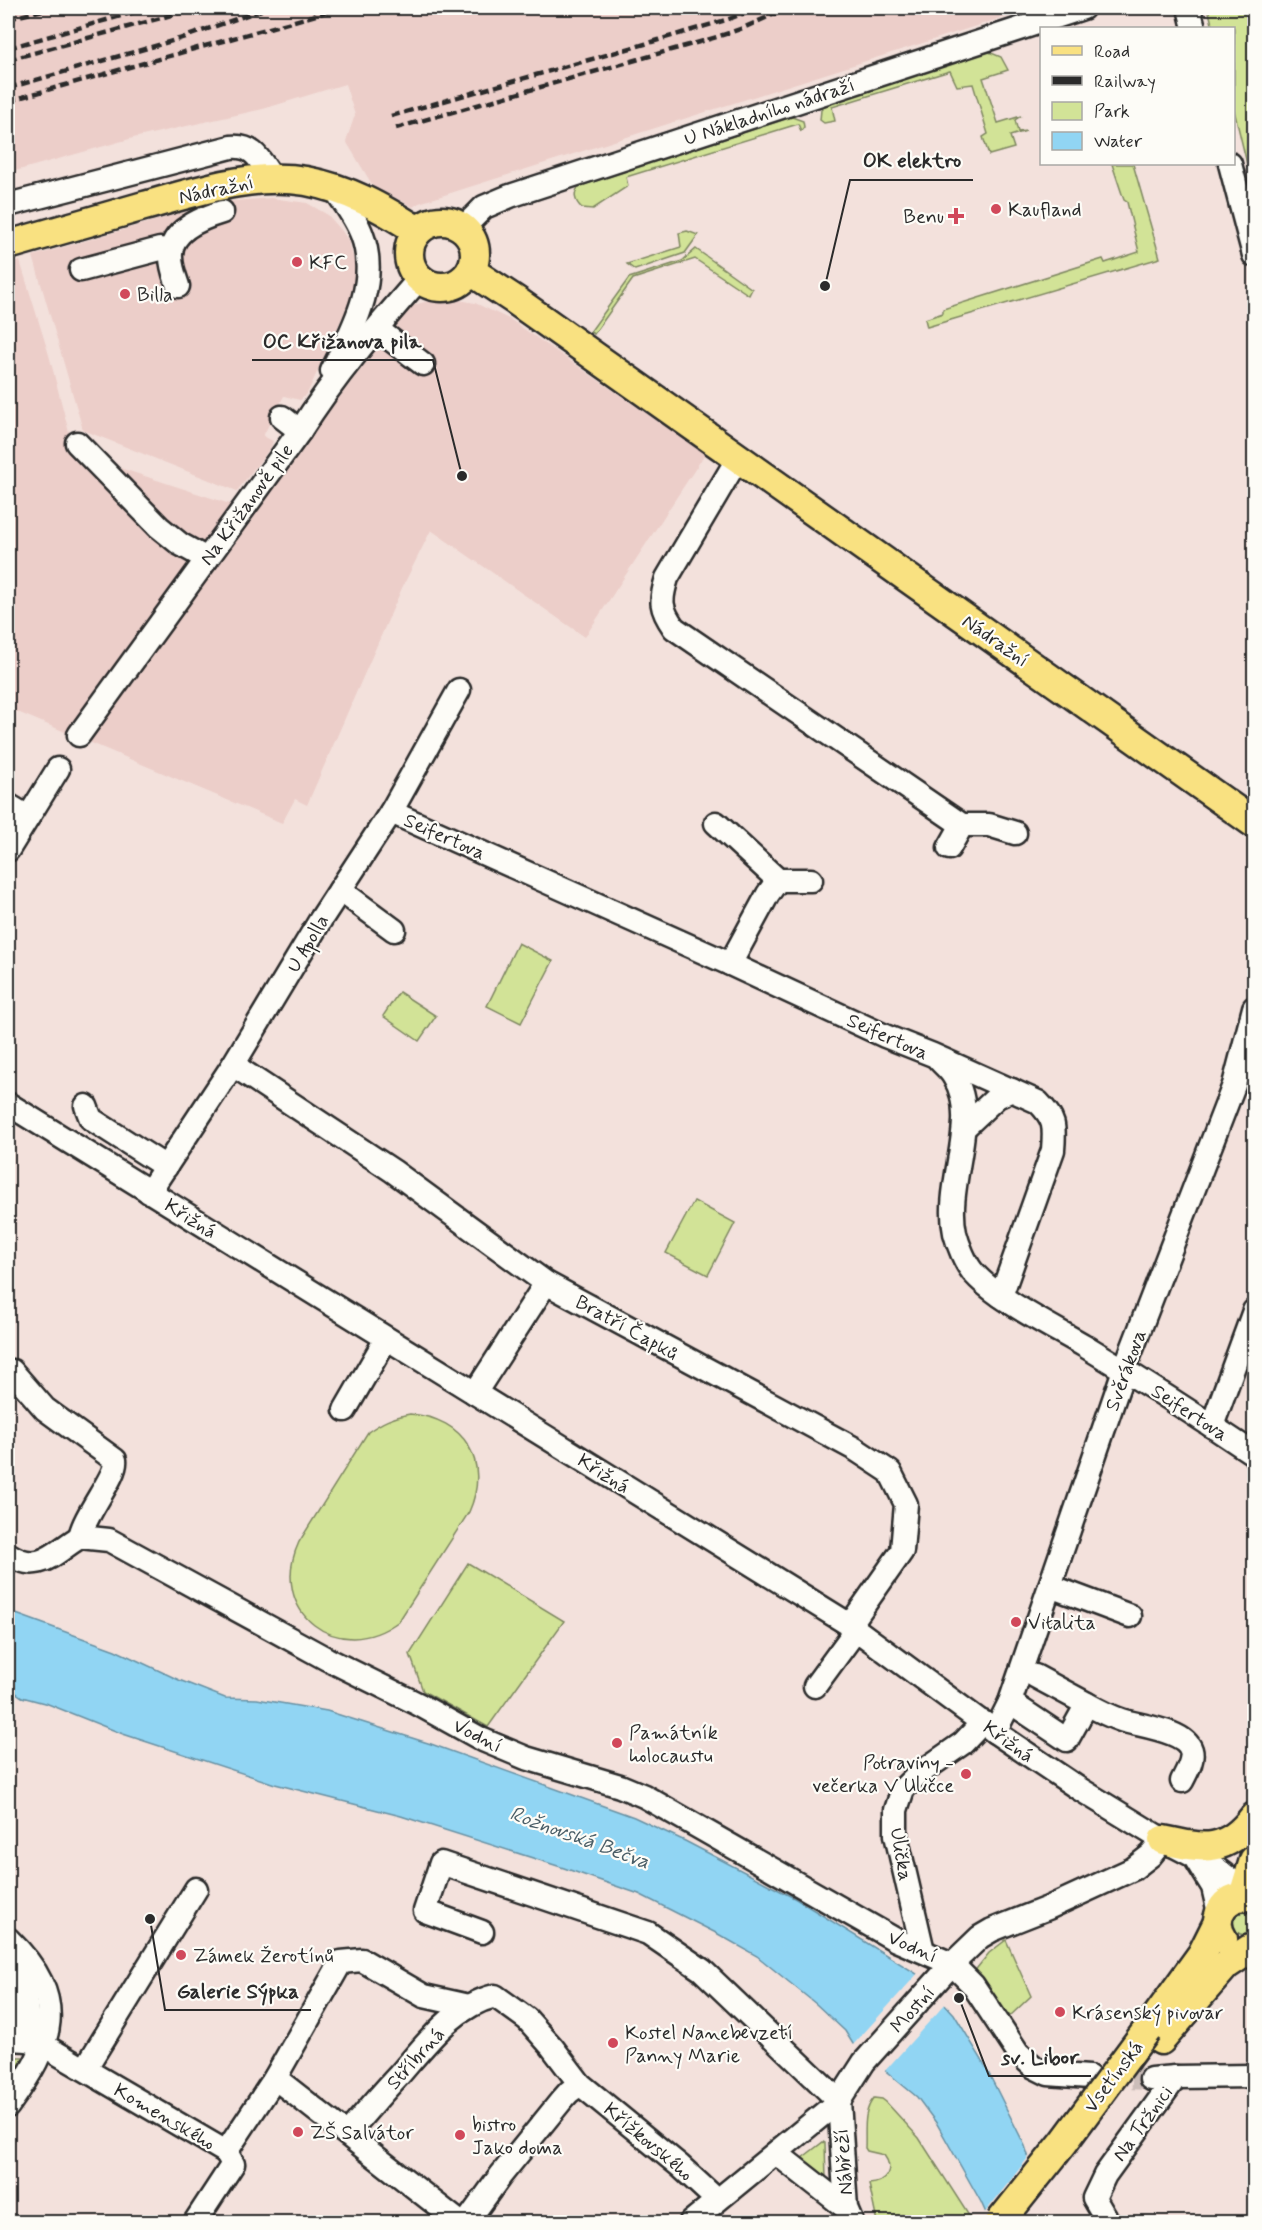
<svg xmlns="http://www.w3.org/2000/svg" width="1262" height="2230" viewBox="0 0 1262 2230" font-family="Mynerve,sans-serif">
<rect width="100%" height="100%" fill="#f3e1dc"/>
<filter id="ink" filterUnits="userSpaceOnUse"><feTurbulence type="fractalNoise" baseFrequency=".0167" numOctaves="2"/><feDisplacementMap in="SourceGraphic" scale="12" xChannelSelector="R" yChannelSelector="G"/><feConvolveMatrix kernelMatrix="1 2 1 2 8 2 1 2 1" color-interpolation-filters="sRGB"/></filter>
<g filter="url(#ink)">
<g fill="#eccec9">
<polygon points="8,8 1033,8 419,203 413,207 373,186 346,141 355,115 345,84 263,109 133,138 8,173"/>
<polygon points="271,198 307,203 328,215 342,231 348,240 355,263 356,275 348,305 307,394 300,400 284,396 263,436 273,441 271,447 237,491 83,430 33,256 195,209 233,201"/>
<polygon points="20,261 49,355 72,444 117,467 233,505 297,455 313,431 402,316 414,305 432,300 459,300 475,303 511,320 705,454 585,637 431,530 402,588 307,805 295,799 282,823 8,708 8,264"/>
</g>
<g fill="#d2e397" stroke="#7e8761" stroke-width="1.5">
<polygon points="1208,8 1254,8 1254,193 1234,110 1234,28 1213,28"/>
<polygon points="989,52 1001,57 1008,70 983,78 998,123 1021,116 1015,120 1018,132 1026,131 1010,136 1014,148 989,155 983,137 988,134 973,84 957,86 950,71 832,107 835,121 824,123 820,120 821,110 827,104 981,53"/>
<path d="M792 117 803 121 804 127 801 131 798 124 626 177 628 186 593 209 582 208C575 202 572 193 580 186Z"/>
<polygon points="1112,164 1133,164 1160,258 927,327 925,319 943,313 943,309 1103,259 1105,263 1139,252 1127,202 1124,200"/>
<polygon points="687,231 698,235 685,253 635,270 627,264 681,247 679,233"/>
<polygon points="696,249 752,289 749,295 695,259 633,279 594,334 590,332 629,278 682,261"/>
<polygon points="518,943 553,961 521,1023 487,1006"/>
<polygon points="399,992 436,1016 419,1041 383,1016"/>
<polygon points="694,1201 735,1223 708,1275 666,1253"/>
<path d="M410 1414C465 1418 491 1462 469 1512L399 1621C338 1667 267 1612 299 1542L368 1432C382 1422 393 1417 410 1414Z"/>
<polygon points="468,1563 564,1621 488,1727 423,1691 410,1654"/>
<path d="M1250 1909 1254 1912V1931C1239 1941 1228 1928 1235 1913Z"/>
<polygon points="1006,1940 1031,1996 1010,2016 973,1973 989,1953"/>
<polygon points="18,2057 23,2057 23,2060 8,2084 8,2061"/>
<path d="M874 2098 882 2099 886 2102 919 2138 973 2222H877L869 2184C886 2183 895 2170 884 2155L867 2151 865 2148C866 2131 862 2112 874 2098Z"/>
<polygon points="823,2142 825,2143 826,2179 802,2161 802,2158"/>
</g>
<polygon fill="#91d5f3" stroke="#6891a3" stroke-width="1.5" points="8,1611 115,1650 179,1680 225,1698 257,1699 327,1711 431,1744 634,1817 685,1841 796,1899 917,1974 954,2014 982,2060 1025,2146 1050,2222 990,2222 981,2202 937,2124 917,2097 853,2044 845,2031 816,2004 757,1956 718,1934 639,1894 561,1867 401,1816 275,1784 123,1734 48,1704 22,1697 8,1687"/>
<g fill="#f3e1dc">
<polygon points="919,1972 947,2002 883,2073 852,2046"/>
<polygon points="1031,2154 1051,2215 1044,2222 986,2222 983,2215"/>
</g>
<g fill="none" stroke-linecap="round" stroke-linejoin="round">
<polyline stroke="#cbbdb9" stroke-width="22" stroke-dasharray="22 11" stroke-linecap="butt" points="1099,2077 1151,2079"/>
<g stroke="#2b2b2b" stroke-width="27">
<g id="minor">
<polyline points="1189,8 1194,28"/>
<polyline points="1230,164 1254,255"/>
<path d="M8 205 231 147C255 145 260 161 273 179"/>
<polyline points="463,228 484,207 510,196 1083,8"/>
<polyline points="81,270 160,249 171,251"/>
<path d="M178 286C175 277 171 267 171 257 169 231 202 218 222 212"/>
<polyline points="377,329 423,364"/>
<path d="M332 371C352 330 380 283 362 235 356 218 344 203 334 188"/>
<polyline points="282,417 300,431"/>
<polyline points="77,443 159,527 180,544 207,559"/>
<path d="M738 458 667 578C660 601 660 608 674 628L962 825H989L1015 833"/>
<path d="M79 735 300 431C334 377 377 327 419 279"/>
<polyline points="8,805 28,817"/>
<path d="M391 812 730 964 885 1036 933 1055 1038 1102C1055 1119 1055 1126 1053 1150L1001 1296"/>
<polyline points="716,823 778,880 811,880"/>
<polyline points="949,848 962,825"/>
<polyline points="8,850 58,769"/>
<polyline points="340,890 394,930"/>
<polyline points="730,964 768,894 778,880"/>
<path d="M939 1060C944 1065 951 1071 954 1077 981 1119 944 1184 955 1233 958 1245 965 1262 972 1271 994 1298 1053 1327 1085 1346 1143 1381 1199 1417 1254 1454"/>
<polyline points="233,1065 393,1171 546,1283 855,1449 890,1472 906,1504 902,1551 850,1625"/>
<polyline points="8,1104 850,1625 995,1732 1078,1788 1163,1840 1213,1866 1235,1883 1242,1896"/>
<polyline points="86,1106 91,1119 166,1167"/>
<polyline points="964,1128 997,1097 1012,1090"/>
<polyline points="149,1192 233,1065 321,919 391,812 459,690"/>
<path d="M12 1371 45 1409 115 1460C118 1475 84 1514 80 1537"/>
<polyline points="475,1393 546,1283"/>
<polyline points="345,1410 386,1339"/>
<polyline points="1212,1426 1254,1311"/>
<path d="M8 1554C40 1575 54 1552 80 1537L109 1540 327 1659 418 1704 483 1740 526 1758 620 1786 644 1796 896 1940 952 1964 973 1985 1018 2053 1034 2067 1048 2074 1089 2077"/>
<polyline points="1050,1586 1130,1616"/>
<polyline points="815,1686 856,1630"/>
<polyline points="1010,1702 1067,1740 1087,1704 1035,1676"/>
<path d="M1087 1704C1098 1710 1109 1716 1121 1720 1139 1726 1185 1730 1191 1750 1194 1760 1187 1771 1182 1781"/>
<polyline points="995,1732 1010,1702 1124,1370 1234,1085 1254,1008"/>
<polyline points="1195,1858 1213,1887 1219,1913"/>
<polyline points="482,1932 425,1911 441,1863 648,1933 702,1970 839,2101"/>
<path d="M8 1939C71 2000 53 2043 8 2106"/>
<polyline points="923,1951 896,1835 896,1810 903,1789 917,1775 963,1743 983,1722"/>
<path d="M8 1968C28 1988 28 2013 28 2040"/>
<polyline points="8,2006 12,2015 13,2039"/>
<polyline points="8,2039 28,2040 43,2045 226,2152"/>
<polyline points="85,2069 196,1889"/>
<polyline points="275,2078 459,2222"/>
<polyline points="1151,2079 1176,2077"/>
<polyline points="839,2101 846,2208 852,2222"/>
<path d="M347 2134C364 2114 381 2094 399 2075 426 2044 453 2006 495 1996L527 2019 552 2047 580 2084 680 2166 717 2200"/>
<polyline points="226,2152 275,2078 341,1962 362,1960 424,1996 469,2006"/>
<polyline points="776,2153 846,2208"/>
<polyline points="195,2222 233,2164 226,2152"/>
<polyline points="467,2222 501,2175 561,2101 569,2092 580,2084"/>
<polyline points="691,2222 839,2101 864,2062 952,1964 980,1937 992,1930 1048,1908 1133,1869 1151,1855 1163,1840"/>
<polyline points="1108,2222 1094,2198 1105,2175 1176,2077 1254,2076"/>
</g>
</g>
<g stroke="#2b2b2b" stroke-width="33">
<g id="major">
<circle cx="442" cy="254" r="33"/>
<path d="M8 245C53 232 99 219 144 206 196 192 251 172 306 181 349 189 382 208 418 231"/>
<polyline points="471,271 515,300 1254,823"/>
<path d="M1163 1840C1204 1849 1226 1854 1254 1817"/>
<polyline points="1243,1896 1254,1860"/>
<path d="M1223 1939C1208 1916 1228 1890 1254 1898"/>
<polyline points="1147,2030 1202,1954 1217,1924"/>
<polyline points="1161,2040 1226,1965 1250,1949"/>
</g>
</g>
<use href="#minor" stroke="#fdfcf7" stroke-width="22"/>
<use href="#major" stroke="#f9e181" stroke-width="28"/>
<g stroke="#2b2b2b" stroke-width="4.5" stroke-dasharray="9 4.5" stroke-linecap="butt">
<polyline points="8,19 51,8"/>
<polyline points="8,48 149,8"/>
<polyline points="8,60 197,8"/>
<polyline points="8,88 179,39 267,8"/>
<polyline points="8,101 341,8"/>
<polyline points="391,116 645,44 729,19 757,8"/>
<polyline points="396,128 717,37 743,28 788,8"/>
</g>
<g stroke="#2b2b2b" stroke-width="33" stroke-linecap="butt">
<polyline id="major-bridge" points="1000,2222 1064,2142 1147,2030"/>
</g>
<use href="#major-bridge" stroke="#f9e181" stroke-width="28"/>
</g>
</g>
<g fill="#d1495b" stroke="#fdfcf7" stroke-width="2">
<circle cx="996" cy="209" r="6"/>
<path d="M953 207h6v6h6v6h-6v6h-6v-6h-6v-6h6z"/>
<circle cx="297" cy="262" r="6"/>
<circle cx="125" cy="294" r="6"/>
<circle cx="1016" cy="1622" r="6"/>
<circle cx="617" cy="1743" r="6"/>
<circle cx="966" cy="1774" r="6"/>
<circle cx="181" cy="1955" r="6"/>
<circle cx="1060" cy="2012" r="6"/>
<circle cx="613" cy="2043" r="6"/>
<circle cx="298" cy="2132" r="6"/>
<circle cx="460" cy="2135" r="6"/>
</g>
<g text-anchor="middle" stroke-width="4.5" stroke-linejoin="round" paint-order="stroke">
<g font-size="20" fill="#2b2b2b" stroke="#fdfcf7">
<text transform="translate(769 111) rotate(-18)" y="7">U Nákladního nádraží</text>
<text transform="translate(216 189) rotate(-12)" y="7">Nádražní</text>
<text transform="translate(246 504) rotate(-54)" y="7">Na Křižanově pile</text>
<text transform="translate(996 640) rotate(35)" y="7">Nádražní</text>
<text transform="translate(445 836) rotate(24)" y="7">Seifertova</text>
<text transform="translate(307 943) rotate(-59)" y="7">U Apolla</text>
<text transform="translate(888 1036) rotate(24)" y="7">Seifertova</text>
<text transform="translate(191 1218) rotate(32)" y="7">Křižná</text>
<text transform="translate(627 1327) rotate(29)" y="7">Bratří Čapků</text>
<text transform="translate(1125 1370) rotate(-70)" y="7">Svěrákova</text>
<text transform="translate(1190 1412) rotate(33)" y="7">Seifertova</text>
<text transform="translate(604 1473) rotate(32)" y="7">Křižná</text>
<text transform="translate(478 1735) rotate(27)" y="7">Vodní</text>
<text transform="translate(1009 1741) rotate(36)" y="7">Křižná</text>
<text transform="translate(902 1854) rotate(80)" y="7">Ulička</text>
<text transform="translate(913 1946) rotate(24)" y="7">Vodní</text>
<text transform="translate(912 2009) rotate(-48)" y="7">Mostní</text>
<text transform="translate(415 2058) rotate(-48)" y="7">Stříbrná</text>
<text transform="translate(1113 2076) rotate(-53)" y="7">Vsetínská</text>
<text transform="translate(165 2116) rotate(30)" y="7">Komenského</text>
<text transform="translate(1142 2123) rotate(-54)" y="7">Na Tržnici</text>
<text transform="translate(649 2141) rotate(40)" y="7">Křížkovského</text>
<text transform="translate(843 2162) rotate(-94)" y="7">Nábřeží</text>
</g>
<g font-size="20" fill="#2b2b2b" stroke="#fdfcf7" text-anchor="start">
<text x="1008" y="216">Kaufland</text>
<text x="944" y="223" text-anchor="end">Benu</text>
<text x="309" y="269">KFC</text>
<text x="137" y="301">Billa</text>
<text x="1028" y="1629">Vitalita</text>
<text x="629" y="1739">Památník<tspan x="629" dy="23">holocaustu</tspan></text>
<text x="954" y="1769" text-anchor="end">Potraviny -<tspan x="954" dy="23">večerka V Uličce</tspan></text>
<text x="193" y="1962">Zámek Žerotínů</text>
<text x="1072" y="2019">Krásenský pivovar</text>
<text x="625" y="2039">Kostel Nanebevzetí<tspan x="625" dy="23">Panny Marie</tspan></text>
<text x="472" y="2131">bistro<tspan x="472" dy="23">Jako doma</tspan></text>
<text x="310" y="2139">ZŠ Salvátor</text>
</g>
<g font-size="21" font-style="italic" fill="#4a5e67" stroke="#fdfcf7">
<text transform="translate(580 1837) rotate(20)" y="7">Rožnovská Bečva</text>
</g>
</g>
<path fill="none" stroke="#2b2b2b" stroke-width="2" d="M825 286L850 180H973M462 476L433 360H252M150 1919L165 2010H311M959 1998L989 2076H1091"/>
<g fill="#2b2b2b" stroke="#fdfcf7" stroke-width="2">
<circle cx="825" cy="286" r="6"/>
<circle cx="462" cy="476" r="6"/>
<circle cx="150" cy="1919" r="6"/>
<circle cx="959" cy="1998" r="6"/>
</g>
<g font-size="21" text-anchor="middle" font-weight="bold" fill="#2b2b2b" stroke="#fdfcf7" stroke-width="4.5" stroke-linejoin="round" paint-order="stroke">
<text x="912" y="167">OK elektro</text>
<text x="342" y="348">OC Křižanova pila</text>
<text x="238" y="1998">Galerie Sýpka</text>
<text x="1040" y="2064">sv. Libor</text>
</g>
<rect width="1262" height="2230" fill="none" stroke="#fdfcf7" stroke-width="30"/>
<rect x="15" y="15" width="1232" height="2200" fill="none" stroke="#2b2b2b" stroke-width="2" filter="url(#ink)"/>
<rect x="1040" y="27" width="195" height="138" fill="#fdfcf7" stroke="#a9a8a5" stroke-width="1.5"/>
<rect x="1052" y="46" width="30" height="9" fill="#f9e181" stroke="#a9a8a5" stroke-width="1.5"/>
<text x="1094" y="57" font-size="18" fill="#2b2b2b">Road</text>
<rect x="1052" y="76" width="30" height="9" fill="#2b2b2b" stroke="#a9a8a5" stroke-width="1.5"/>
<text x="1094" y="87" font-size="18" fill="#2b2b2b">Railway</text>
<rect x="1052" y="102" width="30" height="18" fill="#d2e397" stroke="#a9a8a5" stroke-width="1.5"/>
<text x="1094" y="117" font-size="18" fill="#2b2b2b">Park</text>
<rect x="1052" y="132" width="30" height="18" fill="#91d5f3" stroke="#a9a8a5" stroke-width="1.5"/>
<text x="1094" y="147" font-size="18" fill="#2b2b2b">Water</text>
</svg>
